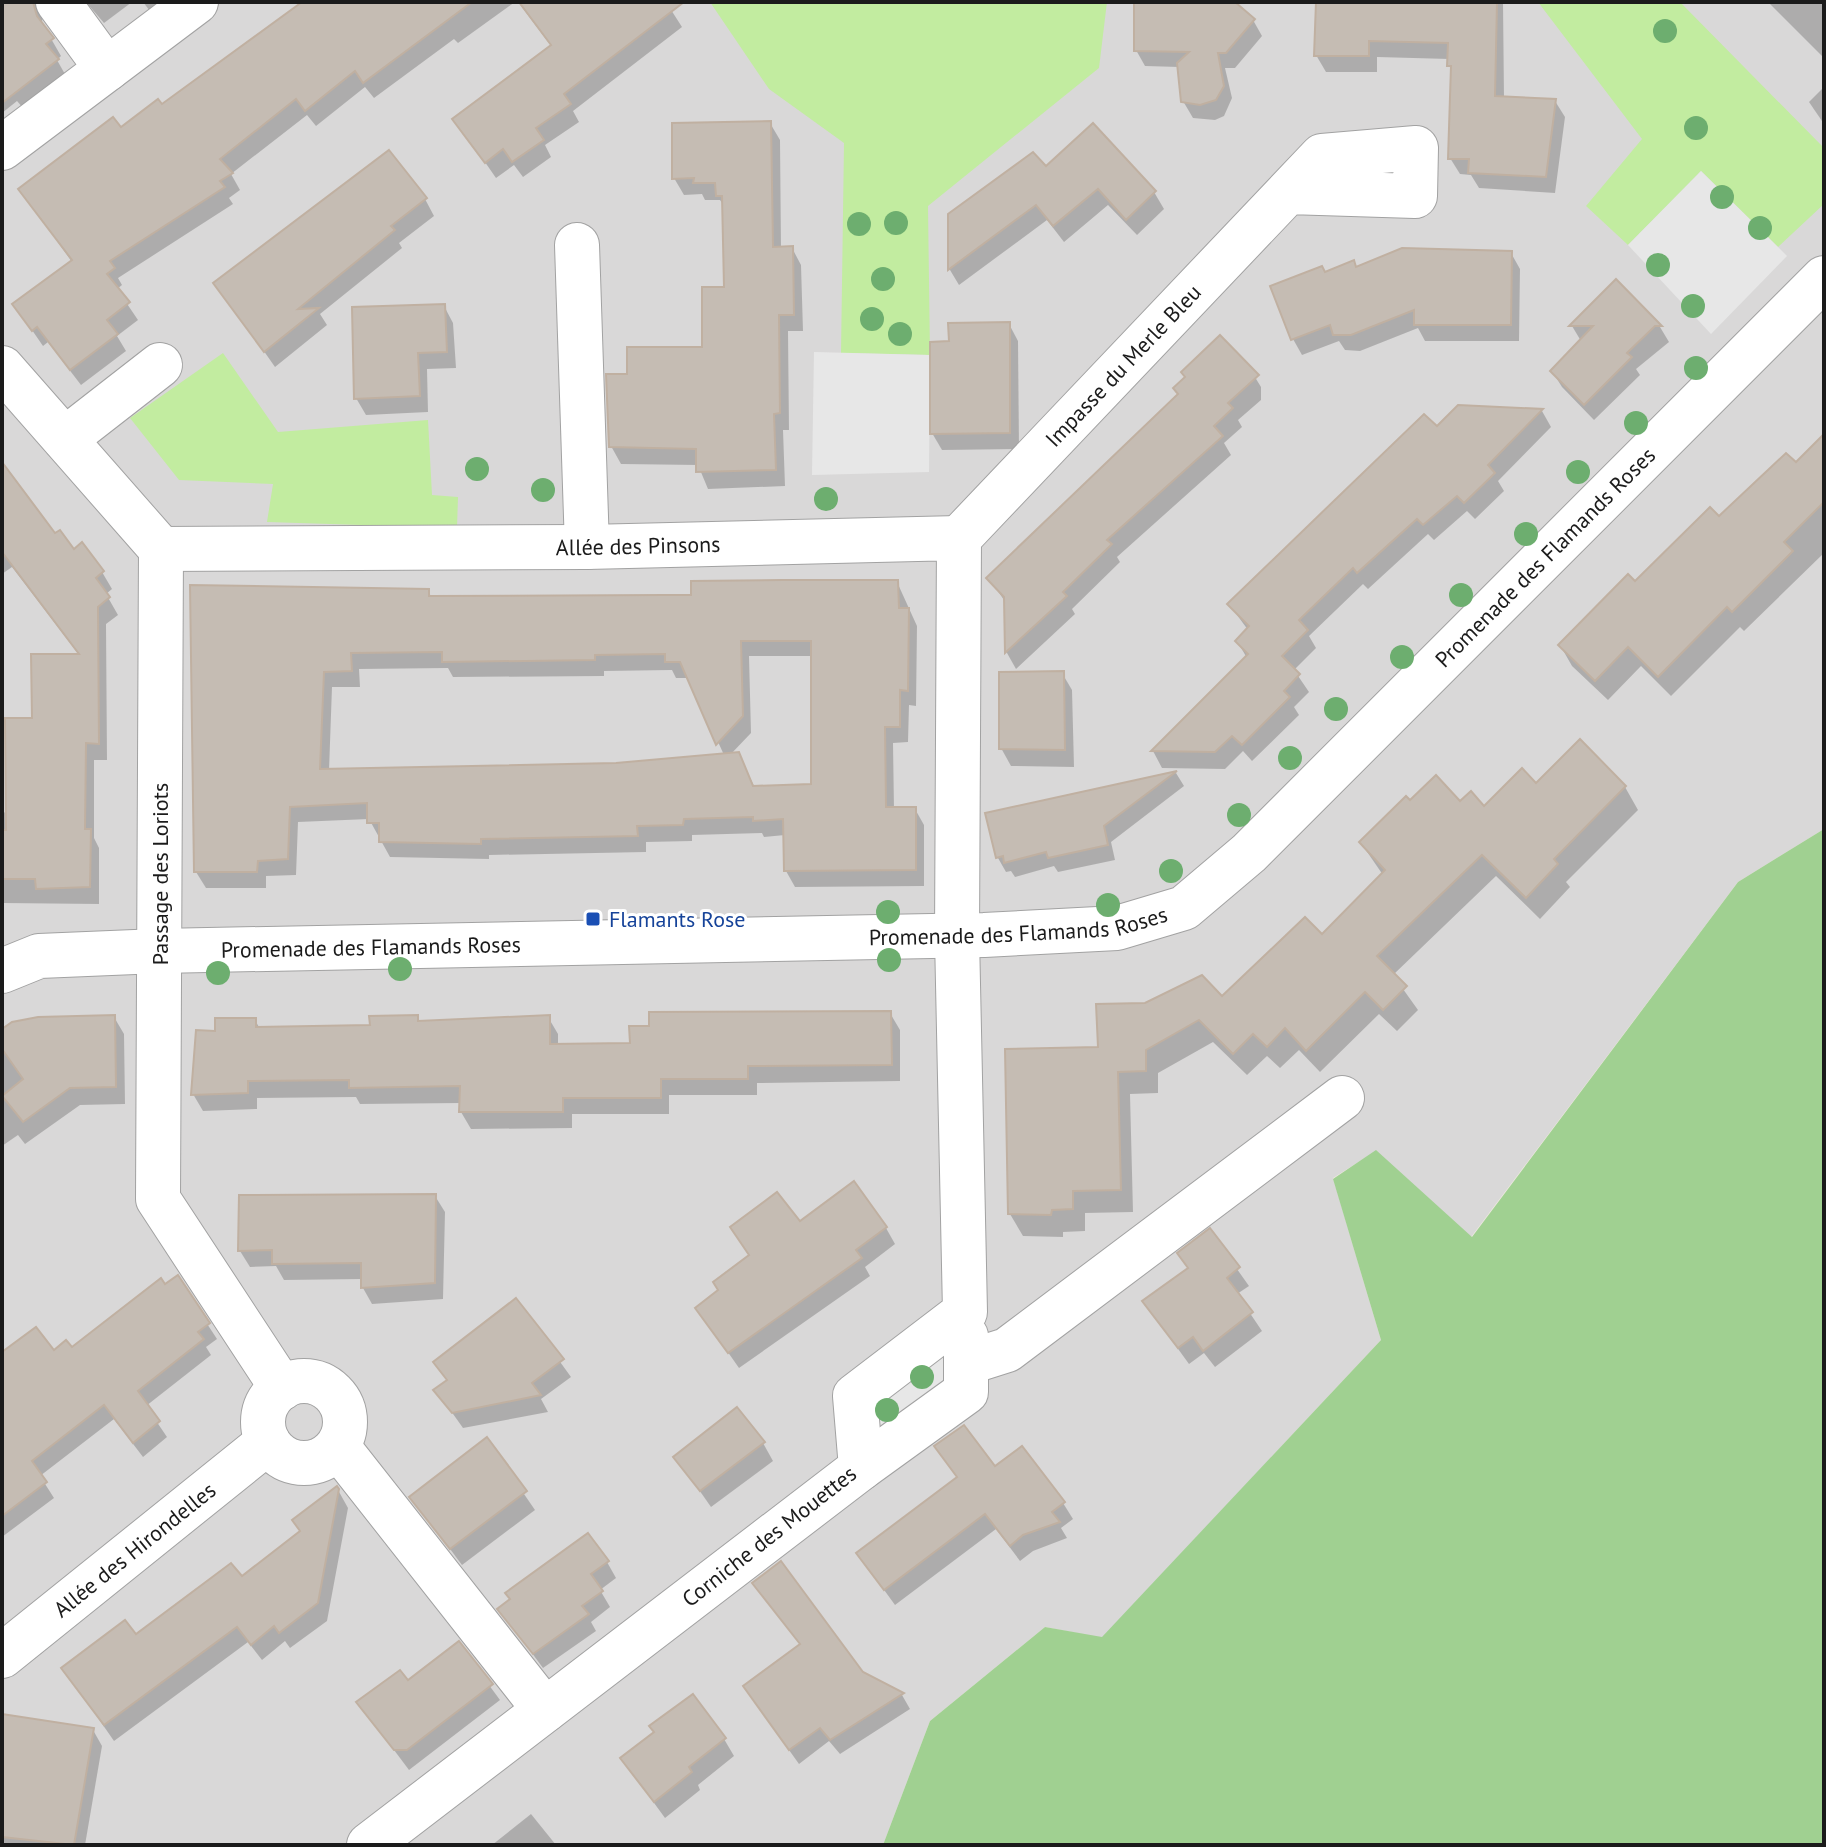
<svg xmlns="http://www.w3.org/2000/svg" width="1826" height="1847" viewBox="0 0 1826 1847" font-family="'PT Sans',sans-serif">
<rect width="100%" height="100%" fill="#eee9df"/>
<polygon fill="#d9d8d8" points="2,2 1824,2 1824,829 1738,882 1471,1237 1376,1151 1333,1178 1381,1340 1102,1638 1045,1627 930,1721 883,1845 2,1845"/>
<g fill="#c2eca0">
<polygon points="710,2 1107,2 1099,68 928,206 930,355 841,353 844,143 769,89"/>
<polygon points="1538,2 1680,2 1824,148 1824,204 1778,247 1701,171 1628,245 1586,206 1642,139"/>
<polygon points="223,353 278,432 428,420 432,495 458,497 457,528 267,522 273,484 179,480 130,418"/>
</g>
<polygon fill="#a0d091" points="1824,829 1824,1845 883,1845 930,1721 1045,1627 1102,1637 1381,1340 1333,1179 1376,1150 1472,1237 1738,882"/>
<g fill="#e7e7e7">
<polygon points="1701,171 1787,256 1711,334 1628,245"/>
<polygon points="814,352 930,355 929,472 812,475"/>
<polygon points="965,1312 966,1392 861,1468 855,1396"/>
</g>
<g fill="#0003" fill-rule="evenodd">
<polygon points="14,2 50,2 43,10 42,23 61,56 57,60 66,76 24,109 17,101 2,113 2,11"/>
<polygon points="86,2 132,2 104,23"/>
<polygon points="143,2 170,2 153,15"/>
<polygon points="312,2 515,2 458,43 454,39 374,98 365,87 316,126 307,115 231,174 240,190 229,198 233,204 118,278 122,285 117,289 138,320 117,336 126,351 81,385 48,342 43,346 14,304 72,262 21,190 162,107"/>
<polygon points="518,2 666,2 682,27 573,111 579,122 545,145 551,157 523,177 514,165 496,178 455,119 552,47"/>
<polygon points="1135,2 1232,2 1253,20 1262,36 1235,68 1225,68 1232,98 1224,116 1215,120 1193,118 1183,101 1179,67 1145,66 1136,50"/>
<polygon points="1318,2 1503,2 1504,98 1555,101 1565,117 1555,193 1479,188 1471,175 1460,174 1450,158 1453,72 1449,59 1377,57 1377,72 1326,72 1316,55"/>
<polygon points="1768,2 1824,2 1824,58"/>
<polygon points="1824,87 1824,124 1809,102"/>
<polygon points="770,123 780,140 781,249 792,248 801,265 803,331 788,331 789,430 783,430 785,486 708,489 698,465 621,464 611,446 629,376 704,349 726,289 724,206 720,200 705,200 702,194 684,195 674,178"/>
<polygon points="1046,169 1154,192 1164,209 1137,235 1108,205 1064,242 1047,220 959,285 950,270 950,215"/>
<polygon points="425,199 434,216 399,243 402,248 320,314 327,325 275,367 216,283"/>
<polygon points="1511,253 1520,269 1519,341 1425,341 1418,328 1360,351 1345,350 1339,341 1302,355 1293,339 1325,274"/>
<polygon points="1616,282 1660,327 1669,342 1636,369 1640,375 1594,420 1562,387 1552,371 1581,341 1572,326"/>
<polygon points="444,306 453,323 456,368 427,369 428,412 366,415 356,398"/>
<polygon points="1009,324 1018,341 1019,449 942,450 932,433 951,343"/>
<polygon points="1250,369 1261,387 1261,400 1238,420 1242,427 1224,443 1231,455 1117,557 1120,562 1072,609 1075,614 1016,669 1007,653 1006,603 989,578"/>
<polygon points="1459,407 1542,411 1551,427 1498,481 1504,491 1475,519 1467,511 1434,540 1428,534 1368,589 1363,584 1309,636 1316,648 1294,670 1309,692 1294,707 1299,715 1252,761 1243,751 1225,769 1162,768 1153,751 1247,658 1237,641 1248,630 1229,604 1384,452 1386,454 1437,429"/>
<polygon points="1824,437 1824,553 1744,631 1740,627 1671,696 1641,666 1608,700 1572,666 1560,645 1719,519 1796,465"/>
<polygon points="2,467 55,536 102,572 112,589 106,594 118,615 106,624 107,760 94,760 94,838 99,848 99,904 2,903 2,812 8,813 34,719 80,656 12,567 2,574"/>
<path d="M897 582 917 626 916 706 909 705 908 742 893 743 894 809H915L924 825V886L795 887 786 871 785 835 764 837 762 833 692 835V841L646 842V852L489 855V859L390 857 369 819 298 822 296 875 266 876V888H206L196 872 192 587 428 591 432 598 664 597ZM749 656H813V786L755 788 738 754 730 755 751 733ZM448 668 453 677 604 676V671L672 670 676 678H689L724 755 616 765 329 771 332 687H360L359 669Z"/>
<polygon points="1062,673 1072,690 1074,767 1011,766 1001,748"/>
<polygon points="1580,742 1625,787 1638,810 1566,882 1570,887 1540,919 1496,876 1393,975 1418,1010 1397,1031 1379,1014 1320,1072 1299,1050 1280,1068 1267,1056 1247,1075 1213,1042 1158,1073 1158,1093 1130,1094 1133,1212 1085,1213 1085,1231 1063,1232 1063,1237 1023,1236 1010,1214 1100,1049 1222,999 1322,937 1383,875 1361,843 1410,802 1484,809 1537,786"/>
<polygon points="1176,773 1184,786 1111,842 1115,860 1058,872 1054,866 1015,877 1011,871 1006,872 998,858 988,815"/>
<polygon points="890,1013 900,1030 900,1081 757,1083 757,1095 669,1095 669,1114 572,1114 572,1128 471,1129 461,1112 462,1103 360,1104 356,1097 257,1098 257,1109 203,1111 193,1094 217,1033 255,1020 260,1029 372,1027 416,1017 420,1023 548,1017 558,1034 558,1046 632,1045"/>
<polygon points="114,1017 124,1034 125,1104 80,1105 25,1144 18,1135 2,1146 2,1031"/>
<polygon points="435,1196 445,1212 443,1299 372,1304 363,1288 363,1279 284,1280 276,1266 250,1267 240,1251"/>
<polygon points="800,1224 886,1228 895,1244 865,1267 870,1276 739,1368 697,1308 720,1291 751,1256"/>
<polygon points="1210,1231 1249,1286 1237,1294 1262,1331 1215,1367 1204,1353 1189,1364 1144,1302 1189,1270 1180,1254"/>
<polygon points="177,1278 217,1339 206,1347 211,1355 146,1406 167,1437 143,1457 114,1419 40,1476 54,1498 2,1537 2,1354 71,1350"/>
<polygon points="516,1301 571,1377 541,1399 548,1412 463,1428 436,1390 448,1382 436,1362"/>
<polygon points="487,1440 535,1510 462,1565 412,1498"/>
<polygon points="763,1443 773,1461 711,1507 676,1457"/>
<polygon points="936,1447 995,1469 1063,1503 1073,1519 1061,1528 1067,1538 1033,1551 1020,1561 996,1529 895,1605 858,1554 958,1479"/>
<polygon points="338,1490 348,1508 327,1621 290,1648 285,1641 262,1660 248,1642 114,1741 64,1669 135,1637 242,1579 302,1532"/>
<polygon points="607,1562 616,1578 600,1590 610,1607 591,1622 596,1631 543,1668 500,1610"/>
<polygon points="755,1583 862,1673 902,1695 910,1709 840,1754 829,1741 799,1764 754,1701 808,1650"/>
<polygon points="458,1643 500,1700 409,1770 358,1702 407,1683"/>
<polygon points="2,1728 93,1730 102,1746 85,1845 2,1845"/>
<polygon points="724,1739 734,1756 698,1785 700,1790 665,1818 622,1759"/>
<polygon points="531,1814 556,1845 492,1845"/>
</g>
<g fill="#c5bcb3" stroke="#c0b0a1" stroke-width="2" fill-rule="evenodd">
<polygon points="2,2 33,2 37,16 54,38 46,44 59,59 2,103"/>
<polygon points="302,2 472,2 363,83 355,71 305,111 296,99 220,159 233,173 220,181 225,187 110,261 115,268 107,274 130,302 107,320 118,334 70,370 37,327 32,331 12,304 72,260 18,189 113,117 121,127 158,99 162,104"/>
<polygon points="519,2 684,2 564,94 571,104 536,128 544,140 512,162 503,149 485,163 452,119 551,45"/>
<polygon points="1134,2 1235,2 1255,19 1226,53 1218,53 1224,86 1216,100 1200,105 1181,102 1177,63 1189,52 1134,51"/>
<polygon points="1316,2 1497,2 1495,96 1556,99 1546,177 1468,173 1469,159 1448,159 1451,66 1447,66 1448,43 1369,41 1369,56 1314,56"/>
<polygon points="771,121 773,247 793,246 794,315 779,315 780,413 774,414 776,470 696,472 696,449 609,447 606,374 627,374 627,347 702,347 702,287 724,287 722,196 716,196 715,183 693,183 694,178 672,179 672,123"/>
<polygon points="1093,123 1156,191 1126,220 1098,189 1053,226 1036,205 948,270 948,214 1033,152 1046,166"/>
<polygon points="389,150 427,198 391,226 395,230 298,309 319,308 264,352 213,283"/>
<polygon points="1402,248 1512,251 1511,325 1414,325 1414,310 1351,335 1333,335 1330,325 1291,340 1270,286 1322,266 1325,272 1354,260 1356,267"/>
<polygon points="1616,279 1662,326 1655,326 1627,353 1632,357 1584,405 1550,371 1593,326 1569,326"/>
<polygon points="445,304 447,352 418,353 420,396 354,399 352,307"/>
<polygon points="1010,322 1010,433 930,434 930,342 949,341 948,323"/>
<polygon points="1220,335 1259,375 1228,403 1233,408 1214,426 1223,436 1107,540 1112,544 1063,592 1067,596 1005,653 1004,597 986,578 1178,394 1173,388 1185,377 1181,372"/>
<polygon points="1458,405 1543,409 1488,465 1495,473 1464,503 1457,496 1423,525 1417,519 1357,573 1353,568 1299,620 1308,630 1282,656 1300,674 1284,691 1290,697 1242,745 1232,736 1215,752 1151,751 1248,654 1235,641 1249,626 1227,604 1424,414 1437,426"/>
<polygon points="1824,434 1824,502 1784,542 1793,551 1732,612 1727,607 1658,677 1628,647 1595,681 1558,645 1628,574 1635,581 1710,507 1719,516 1786,453 1796,462"/>
<polygon points="2,462 55,533 60,530 74,549 82,542 104,571 96,578 110,597 98,607 99,744 86,743 85,829 91,829 90,887 36,889 35,879 2,879 2,830 6,830 5,718 32,718 31,654 79,654 2,552"/>
<path d="M783 580H898L899 608H909L908 691 900 690V727H885L886 807H916V870L784 871 783 819 753 821V817L684 819 683 825 637 826 638 836 481 839V844L379 842V823H367V803L290 807 288 859 258 861 257 872H194L190 585 429 589V596L664 595H691V581ZM741 641H811V784L753 786 739 752 616 763 320 769 324 672 352 671 351 653 442 652V662L595 660V655L665 654V662H680L716 745 743 716Z"/>
<polygon points="1064,671 1065,750 999,749 999,672"/>
<polygon points="1580,739 1626,786 1554,859 1558,864 1526,898 1482,855 1377,956 1407,986 1383,1010 1365,992 1306,1051 1285,1028 1267,1047 1253,1034 1233,1054 1199,1020 1146,1050 1146,1071 1118,1072 1121,1190 1073,1191 1073,1209 1052,1210 1051,1215 1008,1214 1005,1049 1098,1047 1096,1004 1145,1003 1202,975 1222,996 1305,917 1322,934 1385,870 1359,842 1406,796 1410,800 1436,775 1460,801 1471,791 1484,806 1522,768 1536,783"/>
<polygon points="1177,771 1104,826 1108,845 1048,858 1046,852 1004,863 1003,856 996,858 985,813"/>
<polygon points="891,1011 892,1065 748,1066 748,1079 661,1079 661,1098 563,1098 563,1112 459,1112 460,1086 349,1088 349,1080 248,1081 248,1093 191,1095 196,1030 215,1031 215,1018 256,1018 256,1027 370,1025 369,1016 418,1015 418,1021 550,1015 550,1044 630,1043 629,1026 649,1026 649,1012"/>
<polygon points="115,1015 116,1087 70,1088 23,1122 2,1096 23,1079 2,1049 2,1029 12,1022 38,1017"/>
<polygon points="854,1181 887,1227 856,1250 862,1258 728,1353 695,1308 718,1290 713,1282 749,1255 730,1227 777,1192 800,1221"/>
<polygon points="436,1194 435,1283 361,1288 361,1263 272,1264 272,1250 238,1251 239,1195"/>
<polygon points="1210,1228 1240,1267 1227,1278 1253,1312 1203,1351 1193,1337 1178,1348 1142,1301 1188,1268 1177,1253"/>
<polygon points="178,1275 210,1323 198,1332 204,1339 138,1391 160,1421 133,1443 104,1405 32,1461 47,1482 2,1516 2,1352 36,1327 54,1350 66,1340 72,1347 161,1278 165,1284"/>
<polygon points="516,1298 564,1359 532,1383 541,1395 452,1413 433,1390 447,1380 433,1362"/>
<polygon points="737,1407 765,1442 700,1491 673,1457"/>
<polygon points="964,1425 995,1466 1022,1446 1065,1502 1052,1512 1060,1522 1023,1535 1010,1546 985,1514 884,1590 856,1553 957,1477 934,1446"/>
<polygon points="487,1437 527,1491 450,1549 409,1497"/>
<polygon points="337,1486 339,1489 318,1603 279,1633 274,1626 251,1645 237,1627 104,1725 61,1668 125,1620 136,1634 231,1563 242,1576 300,1531 292,1520"/>
<polygon points="588,1533 609,1561 591,1574 603,1591 582,1606 589,1614 533,1654 497,1609 510,1599 505,1593"/>
<polygon points="781,1561 863,1672 904,1693 830,1740 820,1728 789,1750 743,1686 800,1644 752,1583"/>
<polygon points="459,1641 493,1684 407,1750 394,1750 356,1702 400,1670 408,1680"/>
<polygon points="693,1694 726,1738 689,1767 692,1772 654,1802 620,1758 654,1732 649,1726"/>
<polygon points="2,1714 94,1728 74,1845 2,1837"/>
</g>
<g fill="none" stroke-linecap="round" stroke-linejoin="round">
<g stroke="#a2a2a2" stroke-width="46">
<g id="minor">
<polyline points="58,2 107,69"/>
<polyline points="2,148 196,2"/>
<polyline points="577,245 587,547"/>
<path id="s1" d="M2 368 161 549 587 547 959 538 957 937 965 1312 855 1396 861 1468 369 1845"/>
<polyline points="65,439 160,365"/>
<path id="s2" d="M959 538 1322 156 1416 148 1415 196 1288 192"/>
<polyline points="161,549 158,1199 282,1388"/>
<path id="s3" d="M2 971 39 956 159 951 984 935 1117 928 1184 908 1249 853 1824 278"/>
<polyline points="966,1363 1007,1350 1342,1098"/>
<circle cx="304" cy="1422" r="41"/>
<polyline points="338,1447 545,1710"/>
<polyline points="861,1468 966,1392 966,1336"/>
<path id="s4" d="M2 1656 268 1442"/>
</g>
</g>
<use href="#minor" stroke="#fff" stroke-width="44"/>
</g>
<g fill="#6dae6f">
<circle cx="1665" cy="31" r="12"/>
<circle cx="1696" cy="128" r="12"/>
<circle cx="1722" cy="197" r="12"/>
<circle cx="896" cy="223" r="12"/>
<circle cx="859" cy="224" r="12"/>
<circle cx="1760" cy="228" r="12"/>
<circle cx="1658" cy="265" r="12"/>
<circle cx="883" cy="279" r="12"/>
<circle cx="1693" cy="306" r="12"/>
<circle cx="872" cy="319" r="12"/>
<circle cx="900" cy="334" r="12"/>
<circle cx="1696" cy="368" r="12"/>
<circle cx="1636" cy="423" r="12"/>
<circle cx="477" cy="469" r="12"/>
<circle cx="1578" cy="472" r="12"/>
<circle cx="543" cy="490" r="12"/>
<circle cx="826" cy="499" r="12"/>
<circle cx="1526" cy="534" r="12"/>
<circle cx="1461" cy="595" r="12"/>
<circle cx="1402" cy="657" r="12"/>
<circle cx="1336" cy="709" r="12"/>
<circle cx="1290" cy="758" r="12"/>
<circle cx="1239" cy="815" r="12"/>
<circle cx="1171" cy="871" r="12"/>
<circle cx="1108" cy="905" r="12"/>
<circle cx="888" cy="912" r="12"/>
<circle cx="889" cy="960" r="12"/>
<circle cx="400" cy="969" r="12"/>
<circle cx="218" cy="973" r="12"/>
<circle cx="922" cy="1377" r="12"/>
<circle cx="887" cy="1410" r="12"/>
</g>
<rect fill="#1a4fb4" stroke="#fff" stroke-width="3" x="585" y="911" width="16" height="16" rx="4"/>
<g text-anchor="middle" stroke-width="6" stroke-linejoin="round" paint-order="stroke">
<g font-size="22" fill="#1b1b1b" stroke="#fff">
<text dy="8" stroke="none"><textPath href="#s2" startOffset="238">Impasse du Merle Bleu</textPath></text>
<text dy="8" stroke="none"><textPath href="#s1" startOffset="718">Allée des Pinsons</textPath></text>
<text dy="8" stroke="none"><textPath href="#s3" startOffset="1692">Promenade des Flamands Roses</textPath></text>
<text transform="translate(160 874) rotate(-90)" y="8">Passage des Loriots</text>
<text dy="8" stroke="none"><textPath href="#s3" startOffset="1020">Promenade des Flamands Roses</textPath></text>
<text dy="8" stroke="none"><textPath href="#s3" startOffset="372">Promenade des Flamands Roses</textPath></text>
<text transform="translate(769 1536) rotate(-38)" y="8">Corniche des Mouettes</text>
<text dy="8" stroke="none"><textPath href="#s4" startOffset="170">Allée des Hirondelles</textPath></text>
</g>
<g font-size="22" fill="#164399" stroke="#fff" text-anchor="start">
<text x="609" y="927">Flamants Rose</text>
</g>
</g>
<rect width="1826" height="1847" fill="none" stroke="#1b1b1b" stroke-width="8"/>
</svg>
